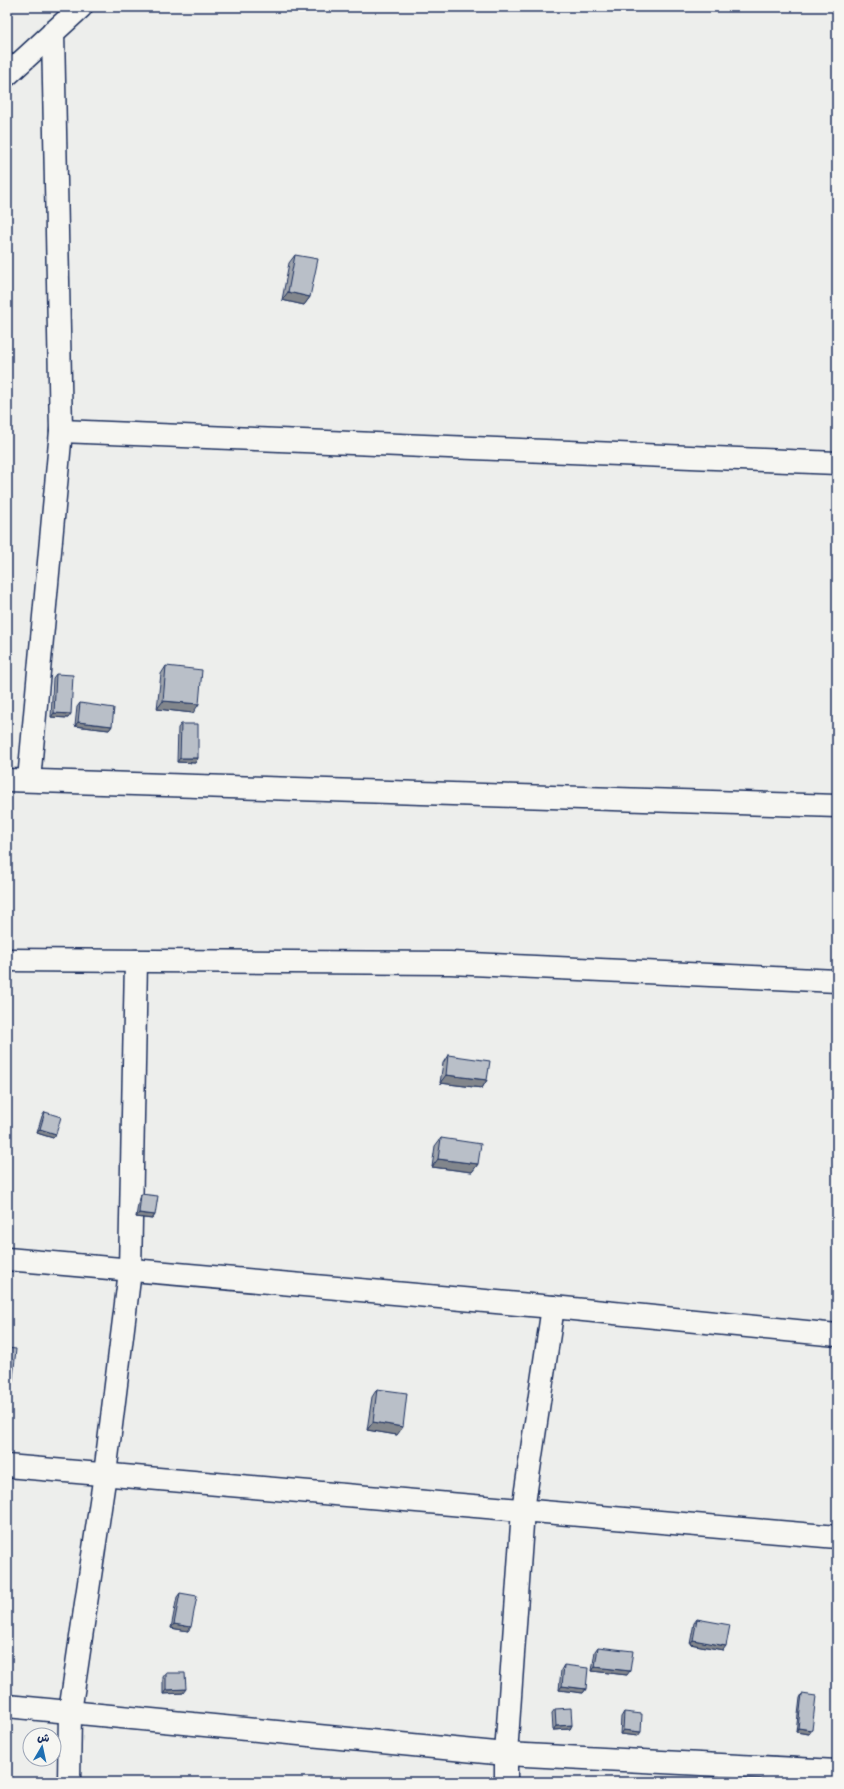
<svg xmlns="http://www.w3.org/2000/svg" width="844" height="1789" viewBox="0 0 844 1789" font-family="Pangolin,'Playpen Sans Arabic',sans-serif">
<rect width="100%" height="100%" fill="#edeeec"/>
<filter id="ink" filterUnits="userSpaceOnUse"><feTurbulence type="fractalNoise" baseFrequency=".025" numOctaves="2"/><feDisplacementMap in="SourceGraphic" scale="8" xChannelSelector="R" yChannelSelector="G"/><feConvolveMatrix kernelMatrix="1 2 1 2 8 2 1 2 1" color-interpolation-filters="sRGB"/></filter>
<g filter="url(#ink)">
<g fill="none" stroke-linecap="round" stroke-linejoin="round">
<g stroke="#1b2f5e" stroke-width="25">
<g id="minor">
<polyline points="7,75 81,7"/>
<polyline points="61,431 837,463"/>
<polyline points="7,780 837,806"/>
<polyline points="29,780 61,431 53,32"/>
<polyline points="7,960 450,963 837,981"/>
<polyline points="7,1259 553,1307 837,1335"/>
<polyline points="7,1466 837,1537"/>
<polyline points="7,1706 506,1754 837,1771"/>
<polyline points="69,1782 70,1712 105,1474 130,1271 136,961"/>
<polyline points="506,1782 506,1754 523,1510 553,1307"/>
</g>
</g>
<use href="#minor" stroke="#f6f6f2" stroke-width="22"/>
</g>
<g fill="#9fa4ac" stroke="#1b2f5e">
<polygon points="295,255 310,297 304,305 282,300 289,263"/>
<polygon points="166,666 193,713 157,709 161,674"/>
<polygon points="56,674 68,718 51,717 53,678"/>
<polygon points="80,703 112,726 109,730 75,726 77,707"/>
<polygon points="181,724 198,758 195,763 177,762 178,728"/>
<polygon points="448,1055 487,1080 482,1088 440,1083 443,1063"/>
<polygon points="45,1112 56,1134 53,1138 37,1133 42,1116"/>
<polygon points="441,1138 478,1164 472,1172 432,1167 435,1146"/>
<polygon points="141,1194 155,1215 152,1219 136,1217 139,1198"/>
<polygon points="377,1389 397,1435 367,1430 372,1397"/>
<polygon points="180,1593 188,1631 171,1628 177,1597"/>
<polygon points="697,1619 723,1650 690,1644 694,1623"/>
<polygon points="598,1647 627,1675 592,1671 595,1651"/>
<polygon points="564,1665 586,1689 583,1693 559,1690 561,1670"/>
<polygon points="166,1673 183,1693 163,1694 163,1677"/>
<polygon points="802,1694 809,1734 796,1732 800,1698"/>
<polygon points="555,1709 572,1725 570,1729 553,1730 552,1713"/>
<polygon points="624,1712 638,1736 620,1734 621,1717"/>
</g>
<g fill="#82868c" stroke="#1b2f5e">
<polygon points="288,292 310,297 304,305 282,300"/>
<polygon points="163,701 199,704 193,713 157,709"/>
<polygon points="54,713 71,714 68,718 51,717"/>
<polygon points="78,722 112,726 109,730 75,726"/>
<polygon points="180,758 198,758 195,763 177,762"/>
<polygon points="446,1075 487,1080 482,1088 440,1083"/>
<polygon points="40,1129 56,1134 53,1138 37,1133"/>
<polygon points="438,1159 478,1164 472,1172 432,1167"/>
<polygon points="139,1213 155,1215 152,1219 136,1217"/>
<polygon points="7,1387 12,1388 7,1395"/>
<polygon points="373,1422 403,1427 397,1435 367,1430"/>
<polygon points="174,1624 191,1627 188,1631 171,1628"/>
<polygon points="693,1640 726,1646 723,1650 690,1644"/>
<polygon points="595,1667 630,1671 627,1675 592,1671"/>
<polygon points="562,1686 586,1689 583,1693 559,1690"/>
<polygon points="186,1689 183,1693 163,1694 166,1690"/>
<polygon points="572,1725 570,1729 553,1730 556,1726"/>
<polygon points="798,1728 812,1730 809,1734 796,1732"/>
<polygon points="623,1730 641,1732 638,1736 620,1734"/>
</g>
<g fill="#b9bfc8" stroke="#1b2f5e">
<polygon points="295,255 318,259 310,297 288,292"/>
<polygon points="166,666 202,670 199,704 163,701"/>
<polygon points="56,674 73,675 71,714 54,713"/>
<polygon points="80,703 114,708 112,726 78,722"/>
<polygon points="181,724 198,724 198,758 180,758"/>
<polygon points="448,1055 490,1061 487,1080 446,1075"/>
<polygon points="45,1112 61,1117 56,1134 40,1129"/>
<polygon points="441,1138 481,1144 478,1164 438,1159"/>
<polygon points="141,1194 158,1196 155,1215 139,1213"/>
<polygon points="7,1348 16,1349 12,1388 7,1387"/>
<polygon points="377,1389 407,1393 403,1427 373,1422"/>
<polygon points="180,1593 197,1596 191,1627 174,1624"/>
<polygon points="697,1619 730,1625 726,1646 693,1640"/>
<polygon points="598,1647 633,1651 630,1671 595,1667"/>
<polygon points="564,1665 588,1668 586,1689 562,1686"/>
<polygon points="166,1673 185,1673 186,1689 166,1690"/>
<polygon points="802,1694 816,1696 812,1730 798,1728"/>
<polygon points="571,1708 572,1725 556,1726 555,1709"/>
<polygon points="624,1712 642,1714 641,1732 623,1730"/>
</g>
</g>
<rect width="844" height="1789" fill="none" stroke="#f6f6f2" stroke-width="24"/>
<rect x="12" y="12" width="820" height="1765" fill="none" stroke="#1b2f5e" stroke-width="1.5" filter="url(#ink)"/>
<g transform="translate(42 1747) rotate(9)"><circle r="19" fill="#f6f6f2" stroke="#9ea6b7"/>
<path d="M0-3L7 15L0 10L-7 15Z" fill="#1f6fb2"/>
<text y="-6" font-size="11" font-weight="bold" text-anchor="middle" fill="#1b2f5e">ش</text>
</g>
</svg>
